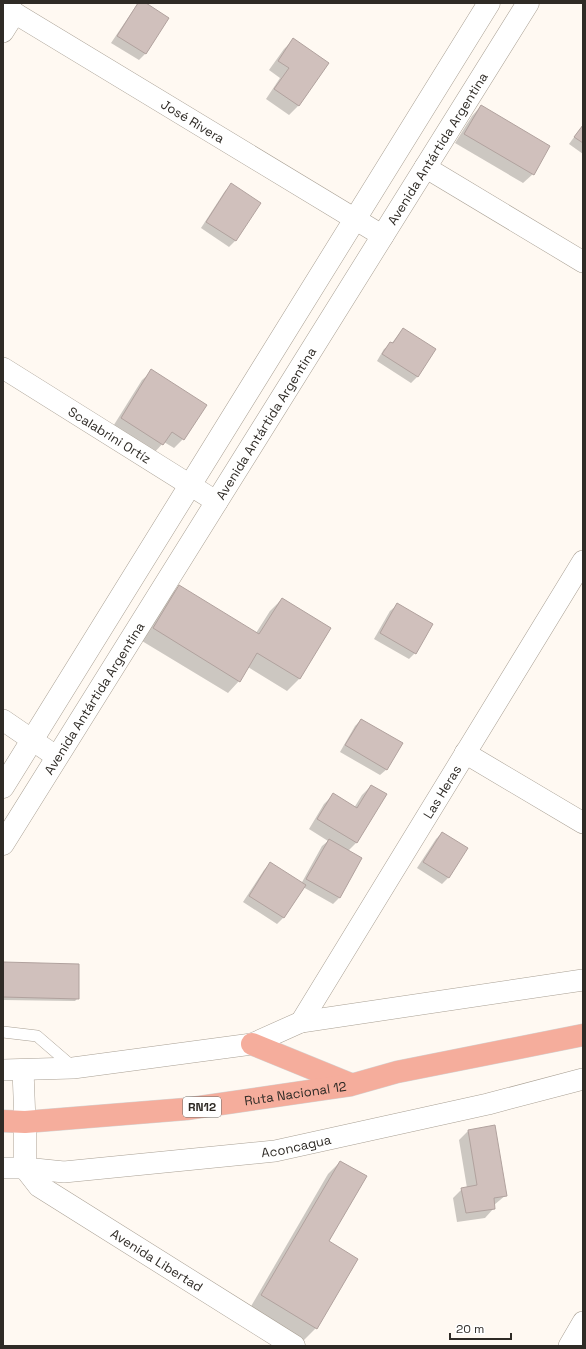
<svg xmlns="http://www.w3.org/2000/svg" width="586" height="1349" viewBox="0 0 586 1349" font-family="'Space Grotesk',sans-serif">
<rect width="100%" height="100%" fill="#fff9f2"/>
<g fill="#0003">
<polygon points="138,3 144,3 168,18 145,54 139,60 111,43"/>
<polygon points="293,40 328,63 298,106 289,115 266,99 280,78 269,70 284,49"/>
<polygon points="481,106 533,174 523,183 455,143 472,116"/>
<polygon points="583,125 583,154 569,144"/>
<polygon points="232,185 259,203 235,241 229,247 201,228 225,191"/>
<polygon points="403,329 418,376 411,383 377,361 384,349 391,344"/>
<polygon points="152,371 183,439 174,448 164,442 153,454 112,428 142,380"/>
<polygon points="179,586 256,633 270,611 282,599 330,628 299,679 287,691 248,667 239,681 228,693 142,641 168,598"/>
<polygon points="397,605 415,653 409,659 374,639 390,611"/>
<polygon points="361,720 387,769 380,775 340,752 355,726"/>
<polygon points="371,786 385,795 356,843 348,851 361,859 339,898 333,904 303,887 283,918 277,924 243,902 264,870 270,864 301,884 322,846 328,841 309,829 324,804 333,795 354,808 362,795"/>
<polygon points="442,833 466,849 448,878 442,884 417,868 436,839"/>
<polygon points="3,963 78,998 75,1001 3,1000"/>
<polygon points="468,1131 506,1195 494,1205 494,1208 485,1218 457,1222 453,1198 462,1189 467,1188 459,1140"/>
<polygon points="340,1162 316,1328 304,1340 250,1308 328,1174"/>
</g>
<g fill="#d0c0bc" stroke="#b1a29e">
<polygon points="138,3 146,3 169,18 146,54 117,36"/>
<polygon points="293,38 329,63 299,106 274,89 289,68 278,61"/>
<polygon points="481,105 550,146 534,175 464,134"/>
<polygon points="583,125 583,143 574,137"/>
<polygon points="231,183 261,203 236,241 206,222"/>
<polygon points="403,328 436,349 418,377 382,354 390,342 393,343"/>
<polygon points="151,369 207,405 184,440 172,432 163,445 121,418"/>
<polygon points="179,585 259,634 282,598 331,628 300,679 257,653 240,682 153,628"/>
<polygon points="397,603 433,624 416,654 380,633"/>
<polygon points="361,719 403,743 387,770 345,745"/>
<polygon points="371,785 387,794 357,843 317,819 333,793 357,808"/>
<polygon points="442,832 468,848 449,878 423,862"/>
<polygon points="329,839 362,858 340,898 306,879"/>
<polygon points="270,862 306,885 284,918 249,896"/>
<polygon points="3,962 79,964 79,999 3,997"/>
<polygon points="495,1125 507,1196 494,1198 495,1209 466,1213 461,1188 477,1185 468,1130"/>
<polygon points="340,1161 367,1176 329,1241 358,1259 317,1329 261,1295"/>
</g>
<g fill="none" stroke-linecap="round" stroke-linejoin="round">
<g stroke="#a9a094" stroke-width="12">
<polyline id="lane" points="3,1032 37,1036 73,1067"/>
</g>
<g stroke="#a9a094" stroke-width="22">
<g id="street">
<path id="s1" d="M3 6 383 236"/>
<polyline points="3,32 15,13"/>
<polyline points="425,167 583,262"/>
<path id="s2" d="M3 368 217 502"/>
<polyline points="3,720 57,757"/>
<polyline points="465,753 583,823"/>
<path id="s3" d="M301 1022 583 561"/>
<polyline points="3,1070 73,1068 252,1044 301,1022 583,980"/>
<polyline points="23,1070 25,1122"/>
<path id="s4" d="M3 1168H25L64 1172 275 1151 488 1104 583 1079"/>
<polyline points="569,1346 583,1322"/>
</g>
</g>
<g stroke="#a9a094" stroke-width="23">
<g id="secondary">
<polyline points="3,787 489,3"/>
<path id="s5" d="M3 844 528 3"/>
<path id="s6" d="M25 1122V1168L39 1186 294 1346"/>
</g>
</g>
<g stroke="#d5d5d4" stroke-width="23">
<g id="highway">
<polyline points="252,1044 350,1084"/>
<path id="s7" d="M3 1121 25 1122 186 1109 351 1085 397 1072 583 1035"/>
</g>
</g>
<use href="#lane" stroke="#fff" stroke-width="11"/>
<use href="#street" stroke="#fff" stroke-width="21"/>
<use href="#secondary" stroke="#fff" stroke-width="22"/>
<use href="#highway" stroke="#f5ad9c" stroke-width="22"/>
</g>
<g text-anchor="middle" stroke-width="3" stroke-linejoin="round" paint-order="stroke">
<rect fill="#fff" stroke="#6d6b67" stroke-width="1" x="183" y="1097" width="38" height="20" rx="3"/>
<g font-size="12" font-weight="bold" fill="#2f2b26">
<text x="202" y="1111">RN12</text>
</g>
<g font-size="13" fill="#2f2b26" stroke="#fff">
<text dy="5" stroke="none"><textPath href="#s1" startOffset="222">José Rivera</textPath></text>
<text dy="5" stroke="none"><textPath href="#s5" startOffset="820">Avenida Antártida Argentina</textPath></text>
<text dy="5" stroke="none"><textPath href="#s5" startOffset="496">Avenida Antártida Argentina</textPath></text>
<text dy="5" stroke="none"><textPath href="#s2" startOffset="126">Scalabrini Ortíz</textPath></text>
<text dy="5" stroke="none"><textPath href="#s5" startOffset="172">Avenida Antártida Argentina</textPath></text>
<text dy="5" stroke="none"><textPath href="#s3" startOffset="270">Las Heras</textPath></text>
<text dy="5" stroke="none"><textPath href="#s7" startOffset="294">Ruta Nacional 12</textPath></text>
<text dy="5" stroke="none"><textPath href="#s4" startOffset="295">Aconcagua</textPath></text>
<text dy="5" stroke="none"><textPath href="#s6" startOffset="208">Avenida Libertad</textPath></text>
</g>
</g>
<rect width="586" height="1349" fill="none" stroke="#2f2b26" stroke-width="8"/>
<path d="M450 1333v6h61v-6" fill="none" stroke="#2f2b26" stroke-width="2"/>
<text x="456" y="1333" font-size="12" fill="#2f2b26" stroke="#ffffff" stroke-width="3" paint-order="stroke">20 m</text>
</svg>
